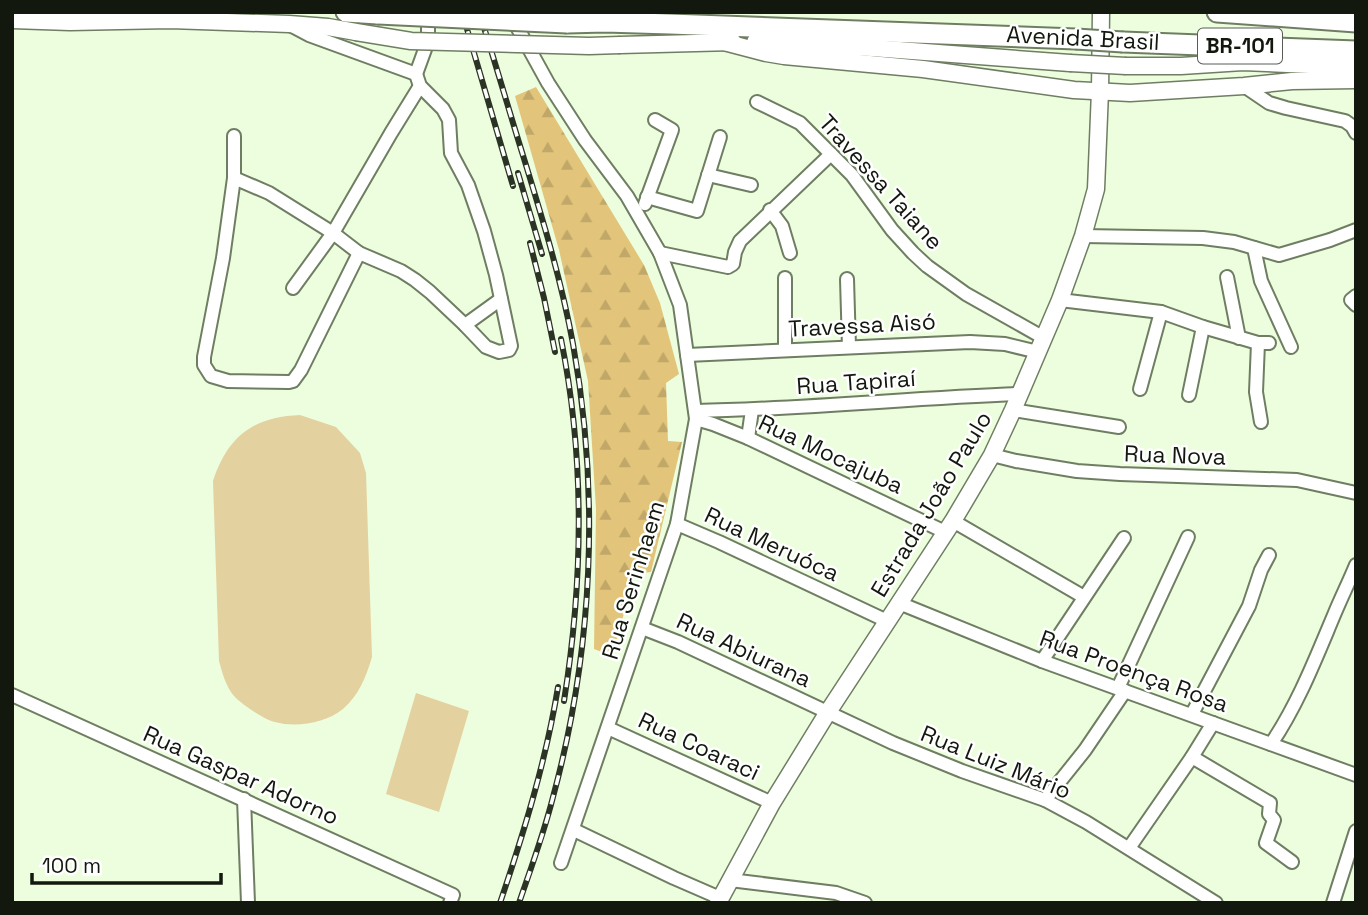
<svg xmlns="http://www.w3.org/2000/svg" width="1368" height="915" viewBox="0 0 1368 915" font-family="'Space Grotesk',sans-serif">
<defs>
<pattern id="forest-firs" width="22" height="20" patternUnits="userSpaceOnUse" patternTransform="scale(1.75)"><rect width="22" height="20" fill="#e2c57a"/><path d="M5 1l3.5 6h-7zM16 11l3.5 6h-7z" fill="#c1a868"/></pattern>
</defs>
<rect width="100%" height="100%" fill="#ecfede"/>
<polygon fill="url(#forest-firs)" points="536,87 644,265 660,303 679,374 666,383 668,441 682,442 651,572 635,574 612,656 594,649 596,509 588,381 559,250 515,96"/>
<g fill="#e4d1a0">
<path d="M300 415 336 427 360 453 366 473 372 657C366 677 359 695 343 709 326 723 296 728 275 722 265 720 241 704 234 696 226 687 222 672 219 661L213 481C228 436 253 417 300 415Z"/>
<polygon points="416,693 469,711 439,812 386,794"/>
</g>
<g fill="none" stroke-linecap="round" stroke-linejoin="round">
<g stroke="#6f7e62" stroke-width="16">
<g id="minor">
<polyline points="511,16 548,83 585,140 627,196 660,253 680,305 696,419 677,524 561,863"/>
<polyline points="292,26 309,35 416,74"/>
<polyline points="416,74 428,41 428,12"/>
<polyline points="1244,86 1269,103 1286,108 1345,121 1352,126 1356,133"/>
<polyline points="757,102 800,123 852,175 892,230 913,253 927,266 966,294 1044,338"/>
<polyline points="234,136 234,178 223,258 204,357 204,365 211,376 228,381 289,382 293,381 301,370 359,253"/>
<polyline points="708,175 751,185"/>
<polyline points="234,178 269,193 333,233 359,253 401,271 415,280 430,292 465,325 486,347 499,352 509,350 511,346 496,275 484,231 468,185 451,153 449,120 443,109 420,86 416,74"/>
<polyline points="647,197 697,211 720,137"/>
<polyline points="645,204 672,130 655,120"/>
<polyline points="770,210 782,226 790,253"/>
<polyline points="1083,236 1203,238 1234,242 1279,255 1330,240 1356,230"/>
<polyline points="1254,248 1261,281 1291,347"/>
<polyline points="660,253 728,267 733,264 735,252 740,241 831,154"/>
<polyline points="1227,277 1239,338"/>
<polyline points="785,278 785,350"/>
<polyline points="847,279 849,347"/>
<polyline points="293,288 333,233 391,133 420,86"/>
<polyline points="1356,296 1351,300 1356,305"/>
<polyline points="1060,300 1161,312 1203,327 1258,343 1269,343"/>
<polyline points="465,325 501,299"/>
<polyline points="1258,343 1256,392 1261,422"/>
<polyline points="687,355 970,342 1005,344 1038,352"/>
<polyline points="1140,389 1161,312"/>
<polyline points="1189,395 1203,327"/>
<polyline points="1013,410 1119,427"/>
<path d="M696 411C804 409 912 398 1020 394"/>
<polyline points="696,419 713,424 748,438 945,532"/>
<polyline points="748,438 752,410"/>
<polyline points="992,455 1016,461 1077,471 1120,474 1297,480 1356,493"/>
<polyline points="953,521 1084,597"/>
<polyline points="677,524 719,542 887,621"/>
<polyline points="899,603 1042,661 1356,775"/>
<polyline points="642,628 678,642 893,743 962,771 1045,800 1086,822 1216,903"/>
<polyline points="1042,661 1124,538"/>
<polyline points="1118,688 1188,537"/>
<polyline points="12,695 453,895 450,903"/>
<polyline points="1192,714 1249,606 1261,570 1269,555"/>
<polyline points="608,728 772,803"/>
<path d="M1271 744C1298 704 1315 660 1334 615 1341 598 1349 582 1356 565"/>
<polyline points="1192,757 1270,803 1269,814 1274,820 1266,843 1292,862"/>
<polyline points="244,799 248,903"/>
<polyline points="1045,800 1085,750 1125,691"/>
<polyline points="574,830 674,878 720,898"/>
<polyline points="1129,848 1192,757 1213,723"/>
<polyline points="730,880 836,893 865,903"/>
<polyline points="1333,903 1356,831"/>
</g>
</g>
<g stroke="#6f7e62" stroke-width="19">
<g id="major">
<polyline points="12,20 70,22 170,20 289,24 328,27 356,32"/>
<polyline points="724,42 766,53 784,56 923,69 1074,90 1130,93 1244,86 1292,81 1356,80"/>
<polyline points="755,42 872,48 1070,63"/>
<polyline points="620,45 733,42"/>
<polyline points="1126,66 1181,66 1243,62 1356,67"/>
<polyline points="718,903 772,803 828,712 953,521 992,455 1013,410 1060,300 1083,236 1096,189 1100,91 1101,12"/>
</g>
</g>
<g stroke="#6f7e62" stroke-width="23">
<g id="highway">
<polyline points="346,12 378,14"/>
<polyline points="1217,12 1356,22"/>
<polyline points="567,23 605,22 670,24 1076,39"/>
<polyline points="1123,42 1356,51"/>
</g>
</g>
<use href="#minor" stroke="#fff" stroke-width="12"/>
<use href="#major" stroke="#fff" stroke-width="16"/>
<use href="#highway" stroke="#fff" stroke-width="19"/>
<g stroke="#2b3325" stroke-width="6">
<g id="rail">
<polyline points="462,12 513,186"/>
<path d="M479 12C494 58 507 104 521 149 541 214 561 278 573 344 600 494 593 650 553 797 544 833 531 868 519 903"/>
<polyline points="518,173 542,254"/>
<polyline points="530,243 544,298 555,352"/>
<path d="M561 339C585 458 583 582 564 701"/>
<path d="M500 903C524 832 546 761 558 687"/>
</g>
</g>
<use href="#rail" stroke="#fff" stroke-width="3.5" stroke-dasharray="10" stroke-linecap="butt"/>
<g stroke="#6f7e62" stroke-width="19" stroke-linecap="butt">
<g id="major-bridge">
<polyline points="356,32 411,41 589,46 620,45"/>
<polyline points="1070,63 1126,66"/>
</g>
</g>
<g stroke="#6f7e62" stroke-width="23" stroke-linecap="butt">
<g id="highway-bridge">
<polyline points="378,14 567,23"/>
<polyline points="1076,39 1123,42"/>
</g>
</g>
<use href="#major-bridge" stroke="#fff" stroke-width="16"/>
<use href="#highway-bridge" stroke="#fff" stroke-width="19"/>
</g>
<g text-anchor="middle" stroke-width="5" stroke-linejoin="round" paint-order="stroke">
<rect fill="#fff" stroke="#595d56" stroke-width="2" x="1198" y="28.5" width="84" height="35" rx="5"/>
<g font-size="21" font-weight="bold" fill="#12180d">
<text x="1240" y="53">BR-101</text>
</g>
<g font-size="23" fill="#12180d" stroke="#fff">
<text transform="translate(1083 38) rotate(3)" y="8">Avenida Brasil</text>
<text transform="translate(881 182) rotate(48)" y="8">Travessa Taiane</text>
<text transform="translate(862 325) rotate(-3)" y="8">Travessa Aisó</text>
<text transform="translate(856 382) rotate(-4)" y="8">Rua Tapiraí</text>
<text transform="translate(831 454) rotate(25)" y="8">Rua Mocajuba</text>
<text transform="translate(1175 455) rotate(2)" y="8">Rua Nova</text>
<text transform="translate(931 504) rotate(-59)" y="8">Estrada João Paulo</text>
<text transform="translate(772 544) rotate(25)" y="8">Rua Meruóca</text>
<text transform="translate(633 580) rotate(-73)" y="8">Rua Serinhaem</text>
<text transform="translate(744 650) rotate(25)" y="8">Rua Abiurana</text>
<text transform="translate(1134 671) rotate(20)" y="8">Rua Proença Rosa</text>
<text transform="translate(699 746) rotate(25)" y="8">Rua Coaraci</text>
<text transform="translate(996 762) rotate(22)" y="8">Rua Luiz Mário</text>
<text transform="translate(241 775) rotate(24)" y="8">Rua Gaspar Adorno</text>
</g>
</g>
<rect width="1368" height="915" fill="none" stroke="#12180d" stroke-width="28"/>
<path d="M32 873v10h189v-10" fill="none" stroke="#12180d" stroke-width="3.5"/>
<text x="42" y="873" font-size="21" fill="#12180d" stroke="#ffffff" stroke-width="5" paint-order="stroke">100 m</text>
</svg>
